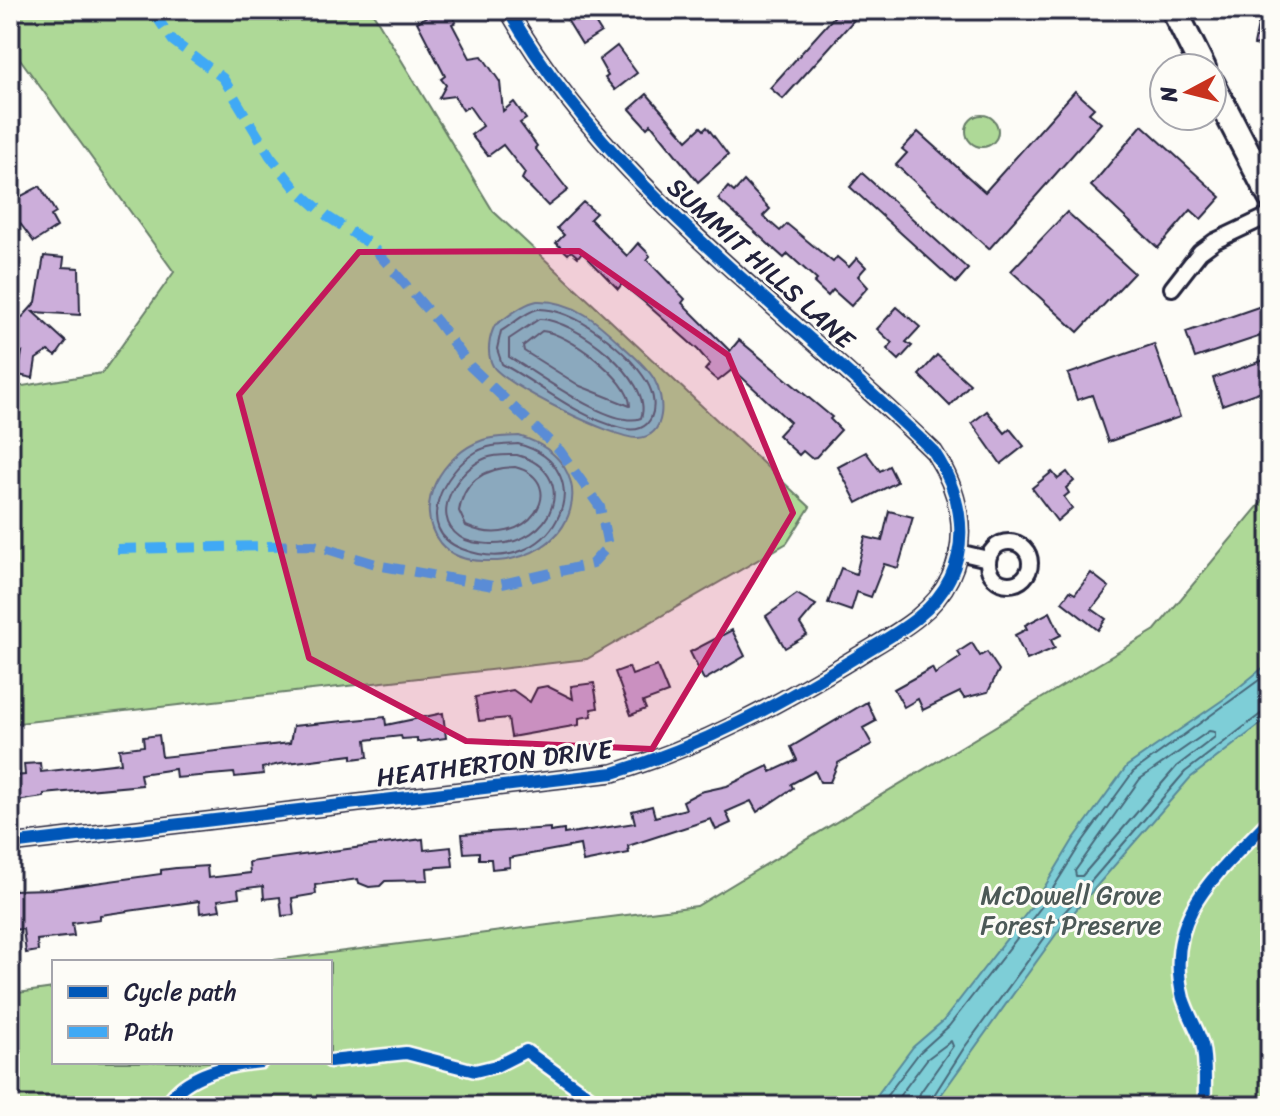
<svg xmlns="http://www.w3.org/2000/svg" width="1280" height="1116" viewBox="0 0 1280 1116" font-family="Sriracha,sans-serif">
<rect width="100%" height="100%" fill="#fdfcf7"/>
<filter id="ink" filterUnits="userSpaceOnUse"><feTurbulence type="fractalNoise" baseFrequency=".0125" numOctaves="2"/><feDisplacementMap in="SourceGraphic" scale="16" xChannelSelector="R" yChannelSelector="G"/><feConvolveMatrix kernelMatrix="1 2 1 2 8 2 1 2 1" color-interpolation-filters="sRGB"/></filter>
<g filter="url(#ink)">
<g fill="#aed997" stroke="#687e69" stroke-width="2">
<polygon points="10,10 371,10 493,211 810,507 787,543 587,659 10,724 10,388 102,373 174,272 10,45"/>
<circle cx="982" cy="131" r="16"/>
<polygon points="1270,492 1270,1106 10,1106 10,994 54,988 54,1062 330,1062 330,962 259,962 697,906 1155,630"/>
</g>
<g fill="#7eced7" stroke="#598999" stroke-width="2">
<path d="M537 301C575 300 599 323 625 348 635 357 647 367 654 379 665 398 667 436 638 438 616 440 503 384 493 366 486 354 489 337 495 325 508 317 522 304 537 301Z"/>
<path d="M519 436C608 463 578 565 484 561 468 561 451 556 440 543 411 505 443 454 483 440 494 436 507 437 519 436Z"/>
<polygon points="1270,662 1270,717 1190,778 1062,926 933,1106 869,1106 913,1047 943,1021 1036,901 1073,840 1127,766 1227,697"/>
</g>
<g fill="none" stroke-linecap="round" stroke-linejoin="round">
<g stroke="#476779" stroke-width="2">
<path d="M538 309C575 308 628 351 647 382 661 406 653 437 621 428 577 417 541 385 502 364L497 349 501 331C513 324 525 312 538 309Z"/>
<path d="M539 319C573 318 655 380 641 418 612 430 536 372 509 357V339Z"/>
<path d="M542 331C566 332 631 380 630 406L580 386 524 351 523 346Z"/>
<path d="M518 444C608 468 552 584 462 549 412 530 444 471 476 452 489 444 504 445 518 444Z"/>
<path d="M517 455C580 472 556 546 490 544 479 543 468 543 460 537 427 514 460 468 486 458 496 454 507 455 517 455Z"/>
<path d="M515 467C572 482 528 554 466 526L459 511C464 480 486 468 515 467Z"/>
<polygon points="1209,731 1215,732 1215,737 1177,766 1082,876 1076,876 1075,871 1140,779"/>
<polyline points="879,1106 919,1053 949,1026 1042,906 1080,845 1133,772 1270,672"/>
<polyline points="892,1106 927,1059 951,1041 953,1046 920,1093 917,1106"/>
<polyline points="927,1106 964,1048 1057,921 1185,772 1262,713 1270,712"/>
</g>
</g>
<g fill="#ccaeda" stroke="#22223b" stroke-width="2">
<polygon points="439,10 449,10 456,22 452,24 470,58 482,56 500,82 503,111 514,102 526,119 520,123 537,146 535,148 568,190 548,206 522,179 525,173 503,145 488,156 471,135 483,126 469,106 463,110 454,96 439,98 446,85 441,79 445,76 417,22"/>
<polygon points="561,10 587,10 601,32 582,44"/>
<polygon points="840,10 854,20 783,99 770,88"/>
<polygon points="1261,10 1270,10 1270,48 1254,45"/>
<polygon points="617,46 637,73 615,90 605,78 608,76 599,60"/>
<polygon points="1075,91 1094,108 1089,113 1101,123 989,249 896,165 907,153 902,149 918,132 985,192"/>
<polygon points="647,94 687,140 701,127 704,130 707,127 728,155 698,182 651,124 647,128 630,109"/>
<polygon points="1142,125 1221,197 1201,219 1191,210 1158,248 1091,186"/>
<polygon points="862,173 968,269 956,283 850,187"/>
<polygon points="744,181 770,209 763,216 780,231 787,224 833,262 837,257 849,267 857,258 866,267 858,276 868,287 851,306 833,290 828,296 814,283 817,280 788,254 784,258 718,199 728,187 734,192"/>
<polygon points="40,186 56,213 51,216 57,227 34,242 10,210 10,202"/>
<polygon points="583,202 596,213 590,219 627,256 638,243 647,252 650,256 647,260 685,299 682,303 730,351 739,340 832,417 830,419 841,430 816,457 811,458 803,451 799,455 785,442 778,435 790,422 733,369 718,381 705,370 710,364 698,350 644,302 622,284 618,289 582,252 578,257 571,251 568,254 556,243 564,235 557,228"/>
<polygon points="1067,212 1134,273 1078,332 1011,271"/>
<polygon points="44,256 64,258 63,267 79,268 80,315 33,312 66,342 56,356 48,351 36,359 33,378 18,375 22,352 10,360 10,331 36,302"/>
<polygon points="1270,303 1270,333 1195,358 1186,332"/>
<polygon points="897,307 920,327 906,342 912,346 899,360 887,349 892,343 877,329"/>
<polygon points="1154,344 1180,417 1108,442 1092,395 1077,400 1068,374"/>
<polygon points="937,355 970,384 950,406 919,375"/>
<polygon points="1270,358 1270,388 1222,405 1213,378"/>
<polygon points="987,411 1005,433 1010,429 1024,446 1001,464 972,423"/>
<polygon points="866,452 880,471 889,466 897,482 857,503 838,467"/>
<polygon points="1052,472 1058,479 1067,472 1074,481 1066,488 1069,493 1064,497 1072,508 1057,521 1032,488"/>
<polygon points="889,511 913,517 898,568 884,564 871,597 857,592 851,611 828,603 841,568 856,574 865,537 882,541"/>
<polygon points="1091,573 1109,587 1092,609 1106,619 1098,630 1062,602 1070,591 1075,594"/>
<polygon points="797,594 816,605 800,624 807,635 785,648 766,616"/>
<polygon points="1050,612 1061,635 1051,640 1055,648 1027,660 1015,635 1027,629 1025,625"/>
<polygon points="732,630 745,656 704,680 690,652"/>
<polygon points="972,643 980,656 987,652 999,670 988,692 964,698 960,692 923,710 918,699 904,707 894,689 932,668 935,674 961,657 958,652"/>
<polygon points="657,666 668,693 643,702 646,709 631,715 615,672 629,667 632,675"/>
<polygon points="594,683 598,708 591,709 592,716 579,718 579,725 511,737 508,718 479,721 475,697 513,690 530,702 537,688 547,686 573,699 571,686"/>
<polygon points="867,702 876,721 863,728 872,744 838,763 830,782 820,782 815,771 791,784 793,788 757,812 751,801 726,812 731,823 716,830 711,819 628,846 629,853 583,862 580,845 509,858 510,867 492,869 491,859 479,859 479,852 464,853 462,834 550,828 550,832 564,830 564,834 635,823 632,811 652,806 655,817 686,809 683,801 700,792 727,786 768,766 771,772 797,760 791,747"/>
<polygon points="443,713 446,738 417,742 417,738 402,739 401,736 366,740 368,757 352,759 352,755 280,764 262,768 263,774 235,777 234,773 176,778 175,769 140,774 142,785 44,794 44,797 16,801 14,776 25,775 24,764 40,763 41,772 121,763 119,749 144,746 143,737 159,735 162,757 290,743 293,726 385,717 386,725"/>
<polygon points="423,839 424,850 451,847 453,866 427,868 428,880 385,881 380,886 369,887 359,883 358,879 315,885 316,894 292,898 294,915 282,916 280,897 264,899 263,886 238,889 239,897 218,900 220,910 200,913 199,901 100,915 100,919 72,923 74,936 37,940 38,951 26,953 23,929 10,930 10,890 52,889 161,874 161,870 176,868 207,866 208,878 250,873 249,862"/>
</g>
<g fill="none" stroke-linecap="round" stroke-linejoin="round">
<g stroke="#22223b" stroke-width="20">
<g id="minor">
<polyline points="1172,288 1200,252 1215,241 1270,215"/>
<circle cx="1009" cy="563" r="21"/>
<polyline points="958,552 988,559"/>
<path d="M10 844 613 773C702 746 780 704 858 656 892 635 932 616 950 578 970 536 959 490 934 452 788 309 612 190 508 10"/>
</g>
</g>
<g stroke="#22223b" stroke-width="30">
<g id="primary">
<polyline points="1174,10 1203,68"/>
<polyline points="1212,84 1270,196"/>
</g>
</g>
<use href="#minor" stroke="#fdfcf7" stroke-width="14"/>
<use href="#primary" stroke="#fdfcf7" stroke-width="24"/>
<polyline stroke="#3fa9f5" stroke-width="10" stroke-dasharray="20 10" stroke-linecap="butt" points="117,549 314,545 382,566 493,586 592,564 608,546 600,507 560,451 470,366 437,321 370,244 328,217 296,189 270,156 223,78 173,41 152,10"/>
<g stroke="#fdfcf7" stroke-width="17">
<g id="cycleway">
<path d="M10 844 613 773C702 746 780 704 858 656 892 635 932 616 950 578 970 536 959 490 934 452 788 309 612 190 508 10"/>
<polyline points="330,1061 406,1053 475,1071 496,1066 526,1051 602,1106"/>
<path d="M166 1106C183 1074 228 1065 261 1062"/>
<path d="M1205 1106C1204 1085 1207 1065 1202 1044 1197 1028 1188 1014 1183 998 1162 914 1218 874 1270 819"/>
</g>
</g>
<use href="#cycleway" stroke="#0057b8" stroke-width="12"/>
</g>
</g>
<path fill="#c2185b" fill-opacity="0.2" stroke="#c2185b" stroke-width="6" stroke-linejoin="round" d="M579 251 728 355 793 513 652 749 466 741 309 658 239 395 359 252Z"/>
<g text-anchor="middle" stroke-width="6" stroke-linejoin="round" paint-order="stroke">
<g font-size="26" fill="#22223b" stroke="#fdfcf7">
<text transform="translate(761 263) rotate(42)" y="9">SUMMIT HILLS LANE</text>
<text transform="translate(494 763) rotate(-7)" y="9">HEATHERTON DRIVE</text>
</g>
<g font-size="26" fill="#4c5957" stroke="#fdfcf7">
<text x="1071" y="904">McDowell Grove<tspan x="1071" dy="30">Forest Preserve</tspan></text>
</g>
</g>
<rect width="1280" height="1116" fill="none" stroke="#fdfcf7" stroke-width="40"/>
<rect x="20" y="20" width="1240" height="1076" fill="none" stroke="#22223b" stroke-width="3" filter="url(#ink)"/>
<rect x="52" y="960" width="280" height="104" fill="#fdfcf7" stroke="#a5a5ac" stroke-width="2"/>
<rect x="68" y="986" width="40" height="12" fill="#0057b8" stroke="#a5a5ac" stroke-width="2"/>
<text x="124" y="1000" font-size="24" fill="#22223b">Cycle path</text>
<rect x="68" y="1026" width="40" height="12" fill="#3fa9f5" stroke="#a5a5ac" stroke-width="2"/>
<text x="124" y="1040" font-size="24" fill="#22223b">Path</text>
<g transform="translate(1188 92) rotate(263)"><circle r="38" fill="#fdfcf7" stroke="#a5a5ac" stroke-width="2"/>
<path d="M0-6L14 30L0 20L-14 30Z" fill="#c8321e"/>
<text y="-12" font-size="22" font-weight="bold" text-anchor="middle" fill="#22223b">N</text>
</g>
</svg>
